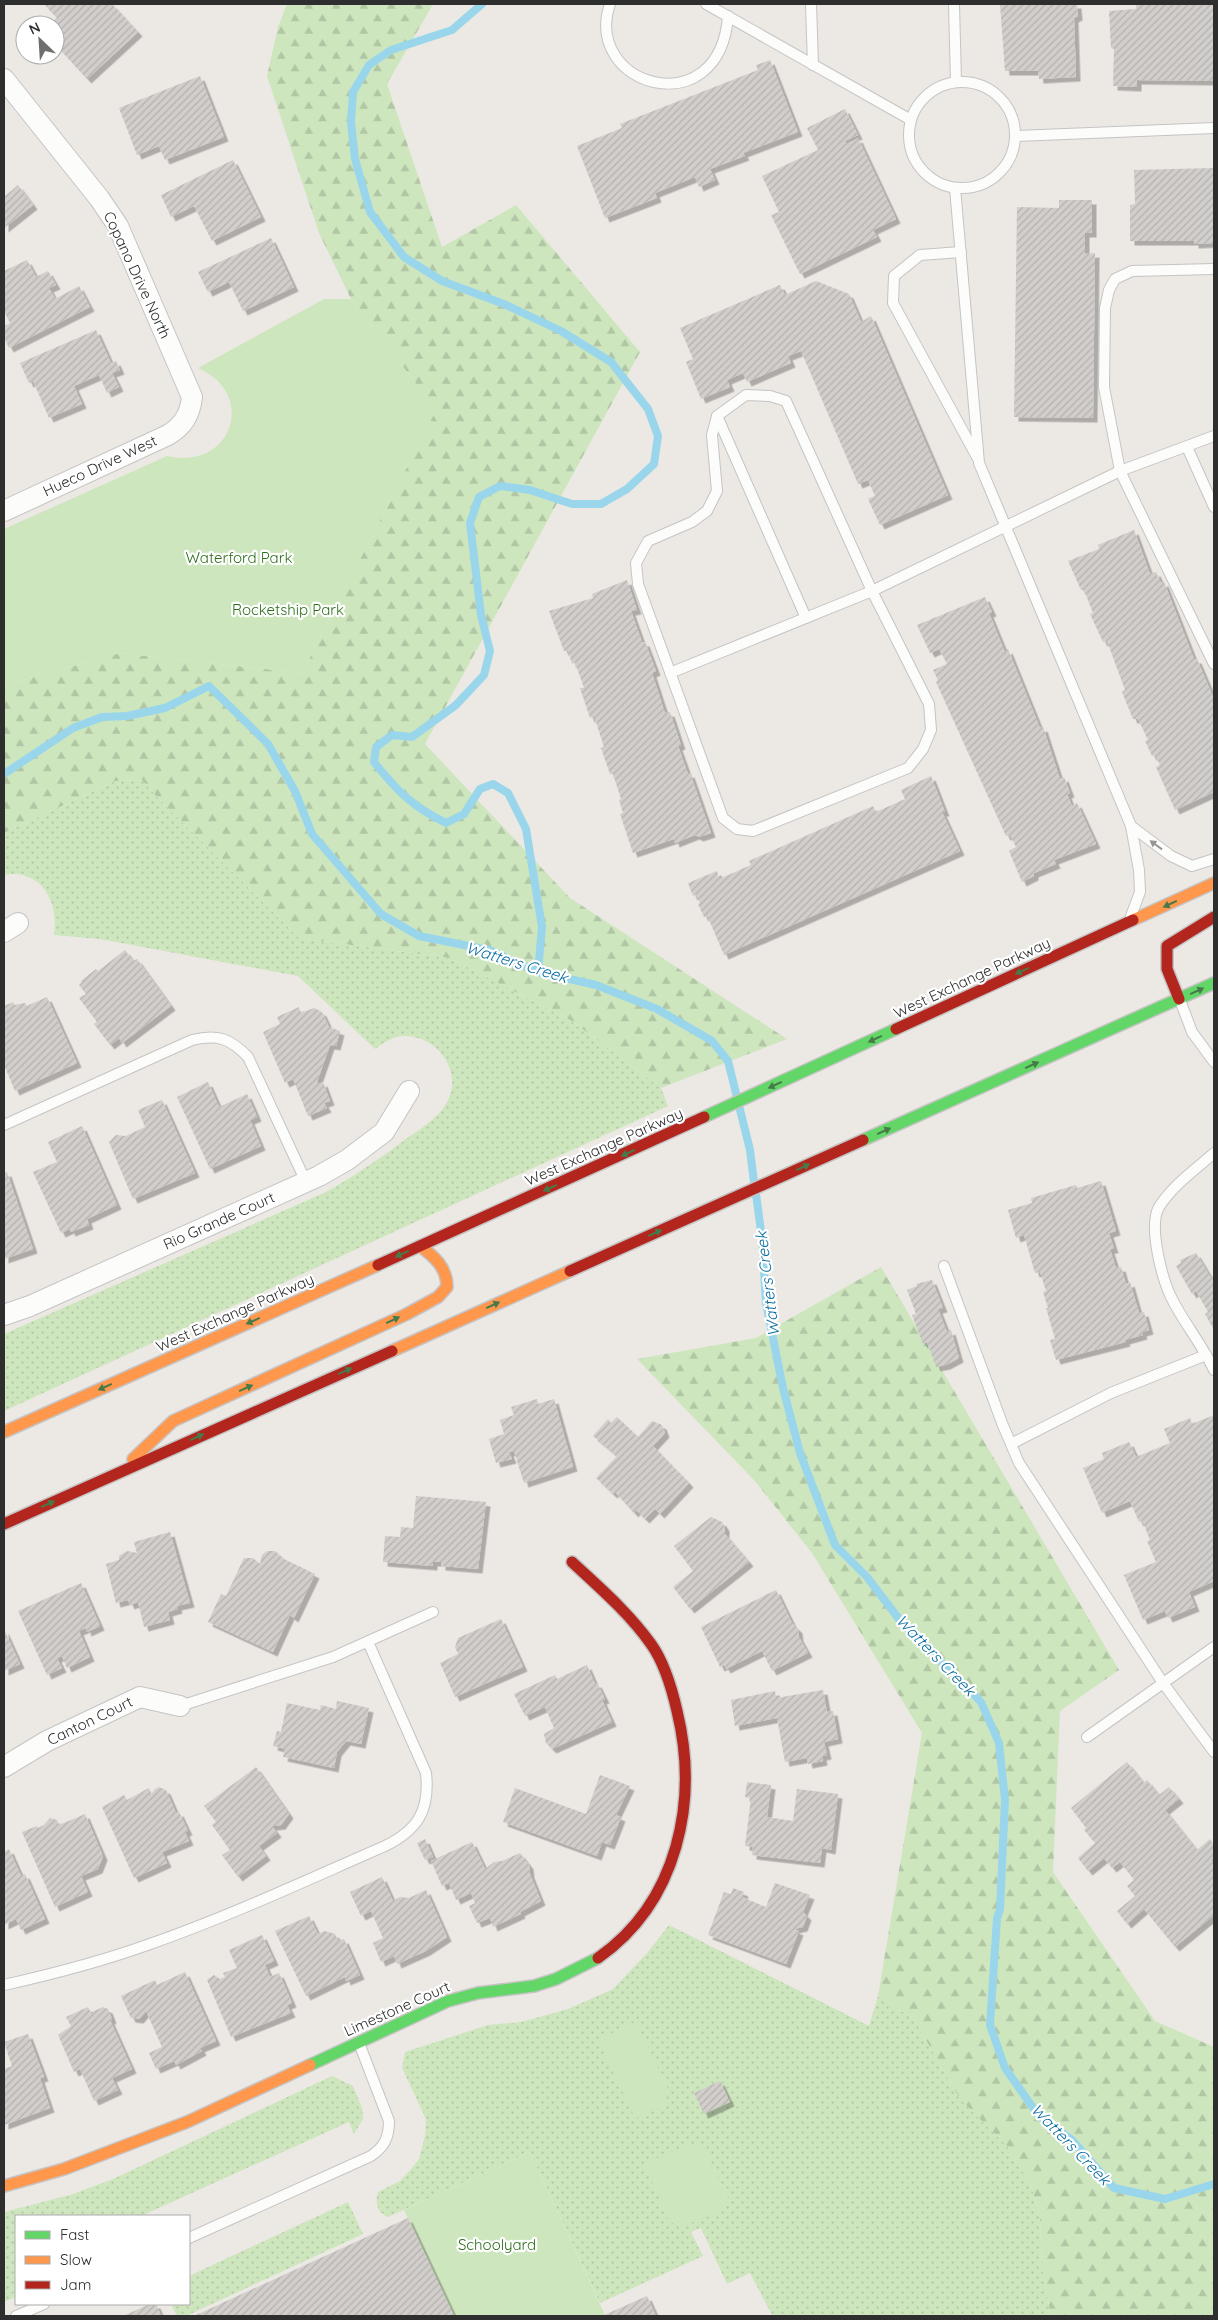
<svg xmlns="http://www.w3.org/2000/svg" width="1218" height="2320" viewBox="0 0 1218 2320" font-family="Quicksand,sans-serif">
<defs>
<pattern id="grass-dots" width="8" height="8" patternUnits="userSpaceOnUse" patternTransform="scale(1.25)"><rect width="8" height="8" fill="#cee6be"/><path d="M2 2h.1M6 6h.1" fill="none" stroke="#b1c6a4" stroke-width="1.8" stroke-linecap="round"/></pattern>
<pattern id="forest-firs" width="22" height="20" patternUnits="userSpaceOnUse" patternTransform="scale(1.25)"><rect width="22" height="20" fill="#cee6be"/><path d="M5 1l3.5 6h-7zM16 11l3.5 6h-7z" fill="#b1c6a4"/></pattern>
<pattern id="building-hatch" width="6" height="6" patternUnits="userSpaceOnUse" patternTransform="scale(1.25)"><rect width="6" height="6" fill="#d1cecb"/><path d="M-1 1l2-2M0 6l6-6M5 7l2-2" fill="none" stroke="#b4b1af"/></pattern>
<filter id="shadow"><feDropShadow dx="4.5" dy="4.5" stdDeviation="0" flood-color="#0004"/></filter>
</defs>
<rect width="100%" height="100%" fill="#ece8e4"/>
<g fill="url(#grass-dots)">
<path d="M143 780 156 796 299 938 450 958 572 1021 661 1088 668 1106 4 1411V1334L324 1193C353 1177 379 1159 406 1139 420 1129 437 1119 446 1104 465 1072 437 1034 402 1036 392 1037 383 1043 375 1049L298 976 100 939 54 935C59 903 42 868 4 875V833L115 781Z"/>
<path d="M669 1925 869 2026 878 1996 914 2019 960 2099 1007 2146 1031 2185 1040 2219 1042 2267 1051 2316H770L772 2315 750 2273 727 2284 701 2228 691 2232 703 2256 600 2303 530 2152 388 2217C377 2212 375 2204 378 2192L400 2181 412 2168 419 2159 425 2136 426 2119 402 2068 405 2052 488 2025 521 2022 568 2009 613 1989 648 1952Z"/>
<polygon points="332,2076 353,2086 362,2108 363,2119 354,2134 349,2122 141,2216 16,2216 16,2297 4,2302 4,2212 70,2195 111,2180"/>
<polygon points="348,2202 363,2234 186,2316 177,2316 171,2304 189,2304 189,2276"/>
</g>
<g fill="url(#forest-firs)">
<polygon points="287,4 433,4 387,84 442,247 516,205 640,352 425,744 570,898 787,1039 661,1088 572,1021 450,958 299,938 156,796 142,780 115,781 4,833 4,685 120,653 302,673 436,410 351,299 319,233 267,76 278,27"/>
<polygon points="881,1267 1119,1670 1060,1711 1053,1872 1155,2021 1214,2047 1214,2316 1051,2316 1042,2267 1040,2219 1031,2185 1007,2146 960,2099 914,2019 878,1996 922,1733 812,1553 754,1480 637,1359 756,1338"/>
</g>
<g fill="#cee6be">
<path d="M324 299H351L436 410 302 673 120 653 4 685V529L167 456C232 471 258 394 198 368Z"/>
<polygon points="632,2023 637,2023 670,2093 663,2096 666,2105 637,2118 634,2116 599,2043 601,2039"/>
<path d="M691 2144 706 2146 712 2165 729 2200 728 2205C716 2213 678 2234 668 2219L646 2168 647 2162Z"/>
<polygon points="530,2152 605,2315 454,2316 404,2210"/>
</g>
<g fill="none" stroke-linecap="round" stroke-linejoin="round">
<g stroke="#99d6ec" stroke-width="8">
<path d="M482 4 452 30 391 50 369 65 353 92 351 122 355 159 370 212 404 257 442 281 504 304 561 331 611 362 648 409 658 436 654 464 627 489 601 504H572L530 490 500 486 479 497 470 523 481 615 490 651 484 675 456 705 412 737 392 735 376 747 374 762C397 791 413 807 446 823L464 814 480 789 493 784 508 793 526 829 542 927 538 972"/>
<polyline points="4,774 73,728 102,717 127,716 165,708 209,686 268,744 295,791 312,834 381,914 419,936 489,950 538,972 596,985 657,1009 712,1041 728,1061 750,1150 754,1182"/>
<polyline points="756,1194 762,1239 766,1303 783,1388 800,1453 835,1545 867,1577 902,1623 981,1702 999,1743 1005,1800 1000,1910 997,1918 990,2025 1005,2068 1039,2116 1072,2140 1114,2188 1165,2199 1214,2184"/>
</g>
</g>
<g fill="url(#building-hatch)" filter="url(#shadow)">
<polygon points="44,4 112,4 138,32 87,79 55,44 55,25 49,25 57,18"/>
<polygon points="1000,4 1077,4 1078,16 1074,18 1076,77 1039,79 1038,71 1005,71"/>
<polygon points="1214,4 1214,81 1137,80 1137,87 1113,86 1114,49 1111,48 1109,11 1136,9 1136,5"/>
<polygon points="770,60 798,132 743,153 745,156 710,169 715,180 699,187 695,177 655,193 657,198 605,218 577,146 622,128 620,124 758,70 756,65"/>
<polygon points="200,76 224,137 165,160 159,146 137,155 119,108"/>
<polygon points="845,109 858,135 845,141 847,144 858,138 896,219 873,230 877,237 800,274 771,215 779,212 762,176 818,150 807,128"/>
<polygon points="233,160 261,217 212,241 194,206 171,217 161,195"/>
<polygon points="1214,168 1214,243 1194,244 1194,241 1130,241 1130,205 1135,204 1134,170"/>
<polygon points="18,185 33,205 4,228 4,197"/>
<polygon points="1059,200 1092,200 1092,233 1085,233 1085,254 1095,253 1093,418 1014,417 1017,207 1059,208"/>
<polygon points="271,238 294,287 243,311 229,282 208,292 198,272"/>
<polygon points="27,260 36,277 48,271 56,285 49,288 55,299 79,286 90,307 9,348 4,337 4,326 10,323 4,311 4,271"/>
<polygon points="816,281 849,294 861,322 871,316 948,495 880,525 868,499 875,496 868,480 858,484 801,351 788,356 791,363 747,382 743,373 727,380 730,387 701,399 686,362 693,359 680,328 780,285 785,295"/>
<polygon points="96,330 111,363 116,361 120,370 112,373 119,387 107,393 99,375 74,386 82,404 49,418 33,381 29,383 20,363"/>
<polygon points="1134,530 1150,574 1156,572 1161,583 1164,582 1194,659 1197,659 1214,699 1214,792 1175,810 1156,767 1160,765 1155,755 1152,756 1145,741 1148,740 1138,719 1133,719 1122,692 1125,690 1107,641 1103,642 1090,614 1093,613 1084,590 1081,590 1068,561 1099,549 1098,545"/>
<polygon points="627,580 637,610 631,611 642,642 645,642 656,671 652,673 665,713 670,712 681,745 678,746 688,774 690,773 711,833 699,837 695,835 675,843 674,839 633,853 620,814 623,813 619,800 621,799 613,774 610,774 601,748 604,747 594,716 590,718 580,688 584,688 575,662 572,664 568,650 564,651 549,611 593,598 592,594"/>
<polygon points="985,597 992,612 989,613 1005,652 1008,649 1040,728 1043,727 1060,779 1064,777 1070,793 1067,794 1072,806 1077,803 1096,844 1054,860 1056,864 1034,873 1034,876 1022,882 1009,851 1016,847 1010,835 1006,836 936,682 938,680 933,670 947,664 939,649 930,653 917,625"/>
<polygon points="931,776 945,812 942,812 960,851 724,955 707,915 704,917 698,904 700,903 696,894 693,896 688,883 717,871 719,879 751,865 749,861 873,806 876,812 905,799 901,790"/>
<polygon points="125,950 133,961 137,959 171,1006 122,1043 119,1038 110,1045 94,1024 97,1022 79,998 86,994 79,985 82,982 81,981 96,969 98,971"/>
<polygon points="47,997 77,1063 15,1091 4,1065 4,1006 13,1002 14,1005 25,1003 27,1006"/>
<polygon points="299,1007 301,1013 314,1008 322,1012 329,1027 340,1031 336,1046 330,1045 317,1082 318,1084 323,1082 330,1101 324,1103 327,1108 308,1116 293,1079 285,1083 263,1032 280,1024 277,1017"/>
<polygon points="208,1082 219,1107 247,1094 257,1117 250,1120 261,1146 210,1169 177,1097"/>
<polygon points="162,1100 195,1173 133,1199 109,1142 116,1135 126,1136 145,1127 138,1110"/>
<polygon points="82,1126 117,1205 87,1219 89,1225 71,1232 70,1229 61,1233 33,1172 57,1162 48,1142"/>
<polygon points="7,1172 33,1249 4,1259 4,1173"/>
<polygon points="1101,1181 1116,1231 1109,1233 1114,1249 1110,1249 1116,1268 1121,1267 1126,1284 1130,1282 1139,1313 1144,1312 1149,1330 1142,1332 1143,1335 1125,1340 1126,1342 1056,1360 1050,1340 1055,1339 1046,1308 1048,1308 1043,1292 1046,1291 1040,1272 1035,1273 1024,1235 1016,1238 1008,1210 1032,1203 1031,1198 1076,1185 1077,1188"/>
<polygon points="1196,1253 1211,1278 1214,1276 1214,1330 1205,1314 1208,1312 1196,1291 1192,1294 1176,1266 1181,1263 1180,1260"/>
<polygon points="932,1280 943,1308 938,1309 947,1332 951,1330 959,1358 946,1365 936,1367 927,1342 923,1344 912,1315 916,1314 907,1290 917,1286 916,1284"/>
<polygon points="537,1399 538,1404 554,1399 573,1467 524,1483 514,1451 509,1452 512,1459 496,1463 489,1439 504,1434 500,1420 514,1415 511,1407"/>
<polygon points="1214,1415 1214,1581 1189,1592 1195,1607 1168,1618 1165,1611 1143,1620 1124,1575 1156,1562 1147,1541 1150,1540 1142,1520 1139,1522 1130,1501 1102,1513 1083,1468 1104,1459 1102,1453 1129,1442 1136,1457 1170,1443 1164,1429 1190,1418 1192,1424"/>
<polygon points="617,1417 638,1437 652,1421 662,1425 665,1433 653,1446 689,1483 660,1514 655,1509 645,1519 636,1510 634,1513 615,1492 613,1494 596,1478 617,1456 593,1436 608,1419 611,1423"/>
<polygon points="416,1496 486,1502 478,1569 441,1566 441,1562 433,1562 433,1566 383,1562 385,1536 400,1537 401,1527 413,1528"/>
<polygon points="711,1517 722,1522 725,1527 725,1534 749,1562 690,1609 673,1587 693,1571 674,1546"/>
<polygon points="170,1532 190,1603 177,1606 178,1609 168,1612 170,1620 144,1627 138,1602 130,1605 128,1600 116,1603 106,1564 119,1560 119,1556 127,1551 137,1553 134,1542"/>
<polygon points="267,1551 275,1551 284,1559 315,1574 294,1618 290,1615 273,1652 208,1622 221,1594 226,1596 244,1558 253,1558 260,1564 262,1555"/>
<polygon points="81,1583 100,1626 87,1632 86,1628 79,1631 90,1657 67,1668 62,1656 57,1658 62,1668 47,1675 18,1611"/>
<polygon points="776,1590 792,1623 798,1629 799,1637 808,1653 772,1671 762,1651 726,1669 724,1665 720,1667 701,1627"/>
<polygon points="501,1619 523,1667 455,1697 440,1663 458,1654 455,1647 458,1638"/>
<polygon points="4,1629 20,1664 4,1671"/>
<polygon points="587,1665 595,1684 597,1683 605,1699 602,1700 612,1722 552,1749 546,1743 544,1734 554,1728 545,1707 525,1716 514,1694 555,1675 557,1679"/>
<polygon points="823,1690 827,1712 833,1711 838,1739 824,1742 827,1755 822,1756 823,1761 808,1764 807,1758 785,1762 777,1718 735,1726 731,1700 775,1691 776,1698"/>
<polygon points="337,1701 369,1708 361,1744 346,1741 337,1752 334,1768 283,1757 285,1749 273,1746 277,1731 281,1732 287,1703 320,1710 321,1705 336,1709"/>
<polygon points="1127,1762 1144,1783 1147,1780 1159,1795 1169,1787 1179,1799 1165,1810 1197,1850 1210,1839 1214,1845 1214,1858 1211,1860 1214,1864 1214,1915 1175,1947 1144,1909 1127,1924 1117,1911 1135,1896 1127,1886 1134,1880 1120,1862 1112,1868 1104,1858 1088,1871 1078,1858 1095,1843 1084,1830 1086,1828 1071,1808"/>
<polygon points="256,1767 289,1814 281,1825 272,1826 277,1833 259,1846 266,1856 238,1877 222,1855 230,1850 212,1825 216,1822 204,1806"/>
<polygon points="600,1775 630,1786 616,1815 621,1817 610,1845 602,1842 597,1856 503,1822 515,1788 586,1814"/>
<polygon points="747,1782 771,1785 767,1817 793,1821 797,1789 838,1794 831,1850 822,1848 820,1863 752,1855 753,1847 745,1846 751,1798 745,1797"/>
<polygon points="159,1787 166,1790 176,1813 179,1812 188,1831 185,1832 189,1841 162,1852 167,1863 134,1878 102,1807 124,1795 127,1800 149,1788 152,1795 154,1790"/>
<polygon points="85,1814 103,1856 98,1869 81,1876 88,1892 55,1907 22,1832 37,1826 38,1828 44,1825 50,1818 57,1820 59,1825"/>
<polygon points="425,1839 433,1857 425,1860 417,1843"/>
<polygon points="472,1842 485,1869 494,1862 502,1861 520,1853 529,1865 530,1874 541,1901 520,1912 521,1914 493,1927 490,1918 477,1923 469,1906 475,1903 471,1893 456,1900 449,1883 442,1886 431,1861"/>
<polygon points="9,1849 21,1876 25,1874 45,1919 21,1930 16,1919 4,1925 4,1852"/>
<polygon points="382,1877 393,1901 400,1897 409,1898 426,1890 447,1937 426,1951 397,1964 394,1956 381,1962 373,1943 383,1938 371,1911 361,1916 350,1892"/>
<polygon points="775,1883 810,1895 803,1912 807,1916 803,1927 794,1929 799,1931 786,1964 708,1935 724,1892 731,1894 733,1888 744,1892 742,1897 766,1907"/>
<polygon points="309,1916 318,1934 325,1931 335,1934 338,1941 344,1939 360,1975 346,1981 345,1977 306,1996 275,1931"/>
<polygon points="262,1935 274,1961 265,1965 270,1977 279,1973 292,2003 287,2005 291,2013 231,2037 207,1980 214,1975 220,1979 225,1977 223,1973 237,1968 229,1950"/>
<polygon points="185,1972 216,2041 200,2048 202,2051 176,2065 174,2061 156,2069 149,2053 162,2047 146,2011 139,2019 131,2018 121,1996 155,1980 157,1985"/>
<polygon points="88,2007 92,2015 94,2011 103,2007 108,2009 112,2019 110,2020 132,2069 112,2078 118,2090 94,2101 80,2069 74,2072 58,2035 71,2026 66,2017"/>
<polygon points="28,2034 44,2077 40,2078 50,2108 4,2125 4,2069 12,2066 4,2042"/>
<polygon points="720,2081 730,2102 704,2114 694,2093"/>
<polygon points="408,2218 454,2316 194,2316"/>
<polygon points="647,2296 656,2316 602,2316"/>
<polygon points="150,2304 156,2304 161,2316 123,2316"/>
</g>
<g fill="none" stroke-linecap="round" stroke-linejoin="round">
<g stroke="#c5c4c5" stroke-width="12">
<g id="lane">
<path d="M610 4C582 87 720 126 728 16"/>
<polyline points="706,4 911,120"/>
<polyline points="811,4 813,65"/>
<polyline points="954,4 956,82"/>
<circle cx="962" cy="135" r="53"/>
<polyline points="1015,136 1214,128"/>
<polyline points="955,188 979,463 1131,826 1139,870 1140,892 1131,916"/>
<polyline points="961,252 920,255 894,276 893,303 977,457"/>
<polyline points="1214,269 1132,271 1115,279 1109,290 1105,308 1104,387 1120,471 1214,664"/>
<polyline points="717,416 806,618"/>
<polyline points="1187,447 1214,507"/>
<polyline points="670,673 872,591 929,704 931,730 923,749 908,768 753,831 737,829 723,818 638,584 636,563 648,541 692,522 707,511 717,491 712,435 717,416 746,395 770,396 786,401 872,591 1120,471 1214,436"/>
<polyline points="1131,826 1171,856 1192,866 1214,859"/>
<polyline points="1180,1000 1192,1032 1214,1062"/>
<path d="M4 1125 192 1040C217 1034 230 1038 248 1057L306 1182"/>
<path d="M1214 1153C1195 1170 1173 1185 1159 1207 1148 1226 1162 1278 1171 1297 1183 1322 1202 1344 1214 1370"/>
<polyline points="944,1266 1002,1423 1019,1463 1163,1683 1214,1752"/>
<polyline points="1011,1444 1111,1393 1206,1355"/>
<polyline points="180,1706 333,1657 433,1612"/>
<polyline points="1087,1737 1214,1647"/>
<path d="M4 1985C53 1974 103 1961 150 1944 230 1916 307 1880 385 1846 418 1830 430 1810 426 1773L368 1642"/>
<path d="M189 2238 371 2156C384 2147 389 2138 389 2121L359 2043"/>
<polyline points="16,2316 44,2304"/>
</g>
</g>
<g stroke="#c5c4c5" stroke-width="22">
<g id="street">
<path d="M4 79 99 198 118 226 192 397C190 415 183 426 168 435L4 511"/>
<polyline points="4,932 18,923"/>
<polyline points="4,1315 30,1306 319,1176 347,1160 384,1132 409,1091"/>
<polyline points="4,1767 47,1741 140,1697 180,1706"/>
</g>
</g>
<g stroke="#c5c4c5" stroke-width="14">
<g id="fast">
<polyline points="704,1117 896,1029"/>
<polyline points="863,1140 1214,983"/>
<polyline points="310,2065 448,2001 478,1993 534,1986 556,1979 598,1958"/>
</g>
</g>
<g stroke="#c5c4c5" stroke-width="14">
<g id="slow">
<polyline points="1133,920 1214,883"/>
<polyline points="392,1351 570,1271"/>
<polyline points="4,1432 378,1265"/>
<path d="M133 1459 173 1421 407 1314 438 1297 447 1287C447 1268 435 1257 420 1246"/>
<polyline points="4,2186 64,2169 187,2122 310,2065"/>
</g>
</g>
<g stroke="#c5c4c5" stroke-width="14">
<g id="jam">
<polyline points="1179,999 1167,969 1167,946 1214,917"/>
<polyline points="896,1029 1133,920"/>
<polyline points="378,1265 704,1117"/>
<polyline points="570,1271 863,1140"/>
<polyline points="4,1524 392,1351"/>
<path d="M572 1562C600 1588 629 1613 651 1644 664 1662 672 1689 677 1711 699 1801 678 1902 598 1958"/>
</g>
</g>
<use href="#lane" stroke="#fcfcfb" stroke-width="10"/>
<use href="#street" stroke="#fcfcfb" stroke-width="20"/>
<use href="#fast" stroke="#63d668" stroke-width="11"/>
<use href="#slow" stroke="#ff974d" stroke-width="11"/>
<use href="#jam" stroke="#b3261e" stroke-width="11"/>
</g>
<defs><path id="oneway-solid" d="M-6-.8H1V-3.2L6.5 0L1 3.2V.8H-6Z" transform="scale(1.25)"/></defs>
<use fill="#959594" href="#oneway-solid" transform="translate(1156 845) rotate(-144)"/>
<g fill="#467a48">
<use href="#oneway-solid" transform="translate(1170 904) rotate(155)"/>
<use href="#oneway-solid" transform="translate(1022 971) rotate(155)"/>
<use href="#oneway-solid" transform="translate(1197 991) rotate(-24)"/>
<use href="#oneway-solid" transform="translate(875 1039) rotate(155)"/>
<use href="#oneway-solid" transform="translate(1032 1065) rotate(-24)"/>
<use href="#oneway-solid" transform="translate(775 1085) rotate(155)"/>
<use href="#oneway-solid" transform="translate(884 1131) rotate(-24)"/>
<use href="#oneway-solid" transform="translate(628 1153) rotate(155)"/>
<use href="#oneway-solid" transform="translate(803 1167) rotate(-24)"/>
<use href="#oneway-solid" transform="translate(550 1188) rotate(156)"/>
<use href="#oneway-solid" transform="translate(655 1233) rotate(-24)"/>
<use href="#oneway-solid" transform="translate(402 1254) rotate(156)"/>
<use href="#oneway-solid" transform="translate(493 1305) rotate(-24)"/>
<use href="#oneway-solid" transform="translate(393 1320) rotate(-25)"/>
<use href="#oneway-solid" transform="translate(253 1321) rotate(156)"/>
<use href="#oneway-solid" transform="translate(345 1371) rotate(-24)"/>
<use href="#oneway-solid" transform="translate(105 1387) rotate(156)"/>
<use href="#oneway-solid" transform="translate(246 1388) rotate(-24)"/>
<use href="#oneway-solid" transform="translate(197 1437) rotate(-24)"/>
<use href="#oneway-solid" transform="translate(48 1504) rotate(-24)"/>
</g>
<g text-anchor="middle" stroke-width="4.5" stroke-linejoin="round" paint-order="stroke">
<g font-size="15" fill="#2e2e2e" stroke="#fff">
<text transform="translate(137 275) rotate(65)" y="5">Copano Drive North</text>
<text transform="translate(100 466) rotate(-25)" y="5">Hueco Drive West</text>
<text transform="translate(972 978) rotate(-25)" y="5">West Exchange Parkway</text>
<text transform="translate(604 1147) rotate(-24)" y="5">West Exchange Parkway</text>
<text transform="translate(219 1221) rotate(-24)" y="5">Rio Grande Court</text>
<text transform="translate(235 1313) rotate(-24)" y="5">West Exchange Parkway</text>
<text transform="translate(90 1721) rotate(-26)" y="5">Canton Court</text>
<text transform="translate(397 2009) rotate(-24)" y="5">Limestone Court</text>
</g>
<g font-size="15" fill="#2c6e1b" stroke="#fff">
<text x="239" y="563">Waterford Park</text>
<text x="288" y="615">Rocketship Park</text>
<text x="497" y="2250">Schoolyard</text>
</g>
<g font-size="16" font-style="italic" fill="#0d6fa3" stroke="#fff">
<text transform="translate(517 962) rotate(17)" y="6">Watters Creek</text>
<text transform="translate(767 1284) rotate(-97)" y="6">Watters Creek</text>
<text transform="translate(936 1655) rotate(46)" y="6">Watters Creek</text>
<text transform="translate(1071 2144) rotate(46)" y="6">Watters Creek</text>
</g>
</g>
<rect width="1218" height="2320" fill="none" stroke="#2e2e2e" stroke-width="10"/>
<rect x="15" y="2215" width="175" height="90" fill="#ffffff" stroke="#ababab"/>
<rect x="25" y="2231" width="25" height="8" fill="#63d668" stroke="#ababab"/>
<text x="60" y="2240" font-size="15" fill="#2e2e2e">Fast</text>
<rect x="25" y="2256" width="25" height="8" fill="#ff974d" stroke="#ababab"/>
<text x="60" y="2265" font-size="15" fill="#2e2e2e">Slow</text>
<rect x="25" y="2281" width="25" height="8" fill="#b3261e" stroke="#ababab"/>
<text x="60" y="2290" font-size="15" fill="#2e2e2e">Jam</text>
<g transform="translate(40 40) rotate(335)"><circle r="24" fill="#ffffff" stroke="#ababab"/>
<path d="M0-4L9 19L0 12L-9 19Z" fill="#706f6e"/>
<text y="-8" font-size="14" font-weight="bold" text-anchor="middle" fill="#2e2e2e">N</text>
</g>
</svg>
